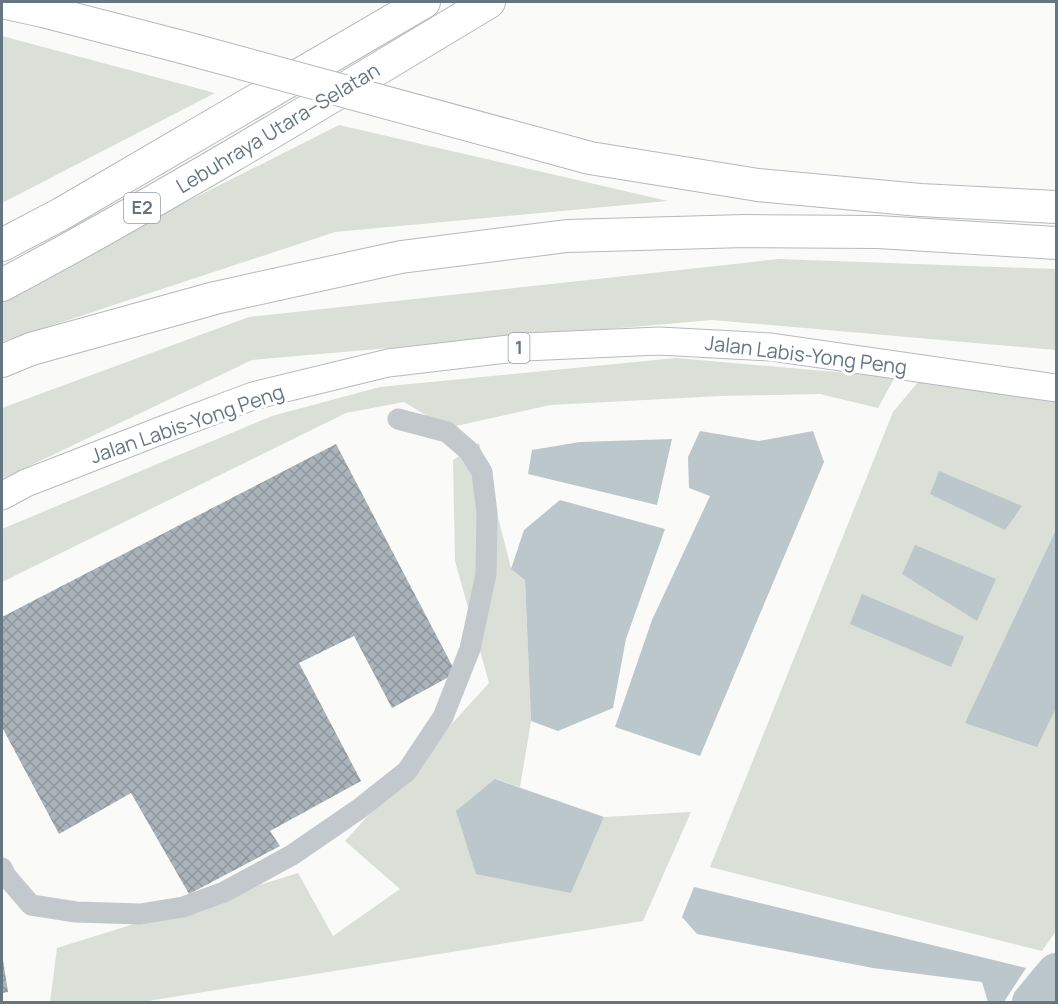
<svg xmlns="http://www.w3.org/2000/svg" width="1058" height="1004" viewBox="0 0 1058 1004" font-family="Manrope,sans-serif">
<defs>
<pattern id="building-cross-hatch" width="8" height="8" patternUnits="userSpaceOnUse" patternTransform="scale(1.5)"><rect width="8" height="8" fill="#aab3b9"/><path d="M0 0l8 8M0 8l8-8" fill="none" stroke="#8e969c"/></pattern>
</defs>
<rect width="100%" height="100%" fill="#fafaf8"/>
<g fill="#dadfd7">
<polygon points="2,36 215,93 2,203"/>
<polygon points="339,125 668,201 335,232 2,342 2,295"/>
<polygon points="779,259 1056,269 1056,350 712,320 252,360 2,479 2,408 249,317"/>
<polygon points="676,358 895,377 878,408 820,394 720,396 550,405 447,428 404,402 346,413 2,582 2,529 272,416 380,387"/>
<polygon points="919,381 1056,401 1056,931 1042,951 710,867 893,412"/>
<polygon points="479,443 511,568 525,580 531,721 520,787 495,779 571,893 604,817 691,812 643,921 142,1002 50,1002 57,948 298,873 333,936 400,889 345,841 489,683 455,561 453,460"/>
</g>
<g fill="#bbc7cb">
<polygon points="700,431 759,441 813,431 824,462 700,756 615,727 652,620 710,496 689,488 688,457"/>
<polygon points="672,439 657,505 528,474 532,450 580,442"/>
<polygon points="939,471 1022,506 1005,530 930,494"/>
<polygon points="560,500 665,529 626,639 613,708 558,731 531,721 525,580 511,569 524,530"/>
<polygon points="1056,530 1056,708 1037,747 965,723"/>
<polygon points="915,545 996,579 977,621 902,574"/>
<polygon points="862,594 964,637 951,667 850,624"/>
<polygon points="495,779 604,817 571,893 476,874 456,811"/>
<polygon points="694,887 1026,968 1004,1002 988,1002 982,982 873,968 697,934 682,917"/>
</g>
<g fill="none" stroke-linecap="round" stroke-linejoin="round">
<polyline stroke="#bbc7cb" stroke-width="38" points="1031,1002 1056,972"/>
</g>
<g fill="url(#building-cross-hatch)">
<polygon points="336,444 456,673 392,708 354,636 299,663 361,781 270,831 280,846 189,894 131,793 59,834 2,727 2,617"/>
<polygon points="2,960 3,960 8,992 2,993"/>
</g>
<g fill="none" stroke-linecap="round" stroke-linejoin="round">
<g stroke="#b5babe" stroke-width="29">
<polyline id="major" points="2,496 26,483 170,427 253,396 388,363 525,347 659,341 771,347 1056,388"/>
</g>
<g stroke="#b4b9bd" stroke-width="34">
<g id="highway">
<polyline points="2,2 43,11 182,47"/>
<polyline points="758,185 920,200 1056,207"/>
<polyline points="2,245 61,214 424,2"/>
<path d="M2 285C167 197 328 99 489 2"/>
<polyline points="2,361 31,349 215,298 401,257 567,236 745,231 878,232 1056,243"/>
</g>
</g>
<polyline stroke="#c3c8cc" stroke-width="21" points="2,868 6,876 31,905 76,912 140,914 183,907 224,892 292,855 359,809 407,771 443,717 470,649 486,574 487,513 482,472 469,451 447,432 398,419"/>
<use href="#major" stroke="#fff" stroke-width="27"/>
<use href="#highway" stroke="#fff" stroke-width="32"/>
<g stroke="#b4b9bd" stroke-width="34" stroke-linecap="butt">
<polyline id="highway-bridge" points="182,47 590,158 758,185"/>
</g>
<use href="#highway-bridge" stroke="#fff" stroke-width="32"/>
</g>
<g text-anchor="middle" stroke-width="6" stroke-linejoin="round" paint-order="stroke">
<g fill="#fff" stroke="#939fa8" stroke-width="1.5">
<rect x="124" y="193" width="36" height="30" rx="4.5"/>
<rect x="508.5" y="333" width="21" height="30" rx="4.5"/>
</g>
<g font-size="18" font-weight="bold" fill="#657683">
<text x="142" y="214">E2</text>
<text x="519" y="354">1</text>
</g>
<g font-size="20" fill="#657683" stroke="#fff">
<text transform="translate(278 128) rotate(-31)" y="7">Lebuhraya Utara–Selatan</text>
<text transform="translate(806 355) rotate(7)" y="7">Jalan Labis-Yong Peng</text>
<text transform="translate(187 424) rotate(-19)" y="7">Jalan Labis-Yong Peng</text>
</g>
</g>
<rect width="1058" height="1004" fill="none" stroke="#657683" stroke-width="6"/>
</svg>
